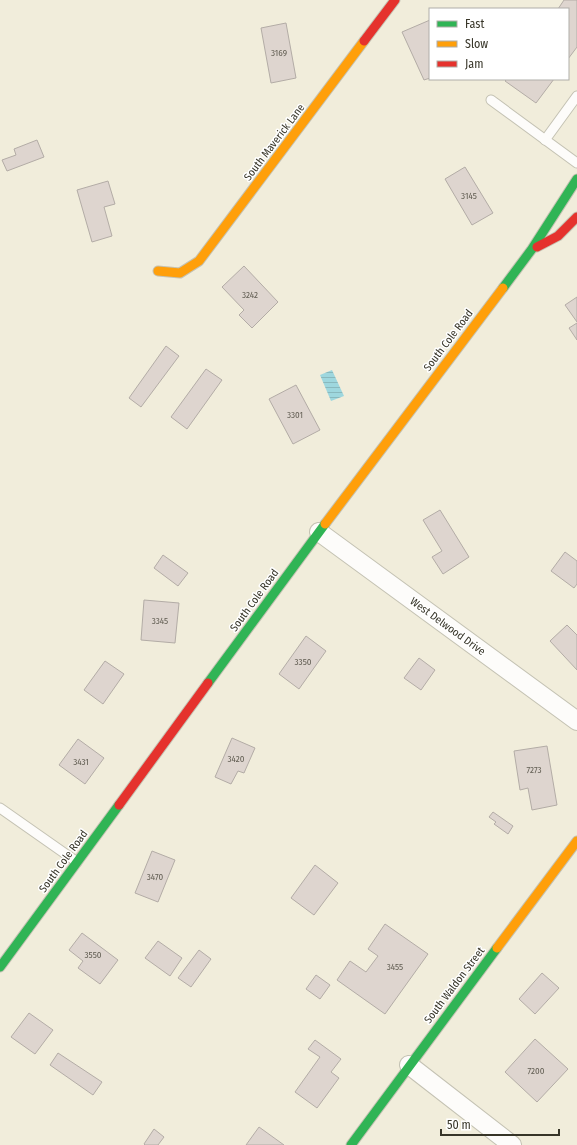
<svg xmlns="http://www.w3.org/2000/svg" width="577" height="1145" viewBox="0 0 577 1145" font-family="'Fira Sans Condensed',sans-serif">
<defs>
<pattern id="water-rules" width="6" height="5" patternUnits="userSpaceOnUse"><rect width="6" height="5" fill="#9ed7de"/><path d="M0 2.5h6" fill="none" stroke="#89b9be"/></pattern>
</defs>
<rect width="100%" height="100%" fill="#f1eddb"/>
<polygon fill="url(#water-rules)" points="332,370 344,396 331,401 320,375"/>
<g fill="#ded5cf" stroke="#b3aca6">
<polygon points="564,0 577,0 577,47 568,59 568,9 558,9"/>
<polygon points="430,20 430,78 424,80 402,32"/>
<polygon points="286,23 296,78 271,83 261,28"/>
<polygon points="507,79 554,79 536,103 505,81"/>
<polygon points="37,140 44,157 7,171 2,160 16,155 14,149"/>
<polygon points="465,167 493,213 472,225 445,179"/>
<polygon points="108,181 115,204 104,207 112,236 92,242 77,190"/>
<polygon points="244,266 278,302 252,328 239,315 244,310 222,287"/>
<polygon points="577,297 577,322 565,305"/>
<polygon points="577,323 577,340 569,328"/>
<polygon points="166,346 179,356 141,407 129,398"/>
<polygon points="206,369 222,380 187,429 171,417"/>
<polygon points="296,385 320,430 293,444 269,399"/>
<polygon points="440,510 469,557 443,574 432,557 442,551 423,520"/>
<polygon points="565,552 577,561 577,584 574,588 551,571"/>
<polygon points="163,555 188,573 178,586 154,568"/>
<polygon points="144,600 179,603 175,643 141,640"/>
<polygon points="567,625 577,635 577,670 550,641"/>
<polygon points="306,636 326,651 299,689 279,674"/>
<polygon points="419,658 435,670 421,690 404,678"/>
<polygon points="105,661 124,674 103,704 84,690"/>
<polygon points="232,738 255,748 244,773 238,771 231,784 215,777"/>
<polygon points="78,739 104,758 85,784 59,765"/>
<polygon points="547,746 557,805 532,810 528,788 520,790 514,751"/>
<polygon points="493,812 513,826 508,834 494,824 496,822 489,817"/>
<polygon points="152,851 175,860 158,902 135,893"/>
<polygon points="315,865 338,883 314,915 291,898"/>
<polygon points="385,924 428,954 385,1014 337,980 350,961 366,972 378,956 368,949"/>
<polygon points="82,933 118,960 100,984 78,968 83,961 69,950"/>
<polygon points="158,941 182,958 170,976 145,958"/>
<polygon points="199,950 211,959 191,987 178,978"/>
<polygon points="542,973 559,988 535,1014 519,999"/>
<polygon points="316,975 330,985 320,999 306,989"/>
<polygon points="29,1013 53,1030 35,1054 11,1037"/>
<polygon points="535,1039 568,1069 537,1102 505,1072"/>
<polygon points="315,1040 341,1059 331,1072 339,1078 317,1108 295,1092 320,1057 308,1049"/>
<polygon points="58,1053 102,1082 93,1095 50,1065"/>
<polygon points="259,1127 284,1145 246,1145"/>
<polygon points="154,1129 164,1137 158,1145 145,1145 144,1144"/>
</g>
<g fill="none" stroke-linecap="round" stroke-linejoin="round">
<g stroke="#c4c2b3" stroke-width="11">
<g id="lane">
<polyline points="491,100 577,163"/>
<polyline points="545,140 577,96"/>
<polyline points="0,808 77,862"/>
</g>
</g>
<g stroke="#c4c2b3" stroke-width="20">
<g id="street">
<polyline points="319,532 577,721"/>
<polyline points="409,1065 512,1145"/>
</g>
</g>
<g stroke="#c4c2b3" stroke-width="11">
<g id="fast">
<polyline points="503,288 532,249 577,179"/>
<polyline points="208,683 325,524"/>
<polyline points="0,967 119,805"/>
<polyline points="351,1145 497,948"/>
</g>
</g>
<g stroke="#c4c2b3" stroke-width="11">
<g id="slow">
<polyline points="158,271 180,273 199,261 364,41"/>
<polyline points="325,524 503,288"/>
<polyline points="497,948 577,841"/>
</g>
</g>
<g stroke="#c4c2b3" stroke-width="11">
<g id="jam">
<polyline points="364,41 395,0"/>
<polyline points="537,247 558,236 577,217"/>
<polyline points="119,805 208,683"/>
</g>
</g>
<use href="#lane" stroke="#fdfcfa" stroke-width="9"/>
<use href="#street" stroke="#fdfcfa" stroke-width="18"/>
<use href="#fast" stroke="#30b455" stroke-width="9"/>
<use href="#slow" stroke="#ff9f0a" stroke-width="9"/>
<use href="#jam" stroke="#e5322d" stroke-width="9"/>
</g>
<g text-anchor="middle" stroke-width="3" stroke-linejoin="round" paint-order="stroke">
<g font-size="9" fill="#615d52">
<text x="279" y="56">3169</text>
<text x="469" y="199">3145</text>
<text x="250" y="298">3242</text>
<text x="295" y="418">3301</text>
<text x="160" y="624">3345</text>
<text x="303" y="665">3350</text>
<text x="236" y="762">3420</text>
<text x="81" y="765">3431</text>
<text x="534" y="773">7273</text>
<text x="155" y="880">3470</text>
<text x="93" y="958">3550</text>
<text x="395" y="970">3455</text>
<text x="536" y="1074">7200</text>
</g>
<g font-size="11" fill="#373528" stroke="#fff">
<text transform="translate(274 142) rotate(-53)" y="4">South Maverick Lane</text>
<text transform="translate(448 340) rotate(-53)" y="4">South Cole Road</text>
<text transform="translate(254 600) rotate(-54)" y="4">South Cole Road</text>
<text transform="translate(448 626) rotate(36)" y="4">West Delwood Drive</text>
<text transform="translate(63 861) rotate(-54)" y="4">South Cole Road</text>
<text transform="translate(454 985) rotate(-53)" y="4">South Waldon Street</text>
</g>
</g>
<rect x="429" y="8" width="140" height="72" fill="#ffffff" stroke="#afaea9"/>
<rect x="437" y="21" width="20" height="6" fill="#30b455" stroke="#afaea9"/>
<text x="465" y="28" font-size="12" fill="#373528">Fast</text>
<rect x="437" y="41" width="20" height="6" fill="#ff9f0a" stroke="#afaea9"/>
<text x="465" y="48" font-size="12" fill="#373528">Slow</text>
<rect x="437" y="61" width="20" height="6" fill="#e5322d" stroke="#afaea9"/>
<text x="465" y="68" font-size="12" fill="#373528">Jam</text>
<path d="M441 1129v6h118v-6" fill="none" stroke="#373528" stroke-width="2"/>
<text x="447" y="1129" font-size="12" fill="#373528" stroke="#ffffff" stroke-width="3" paint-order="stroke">50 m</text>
</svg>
